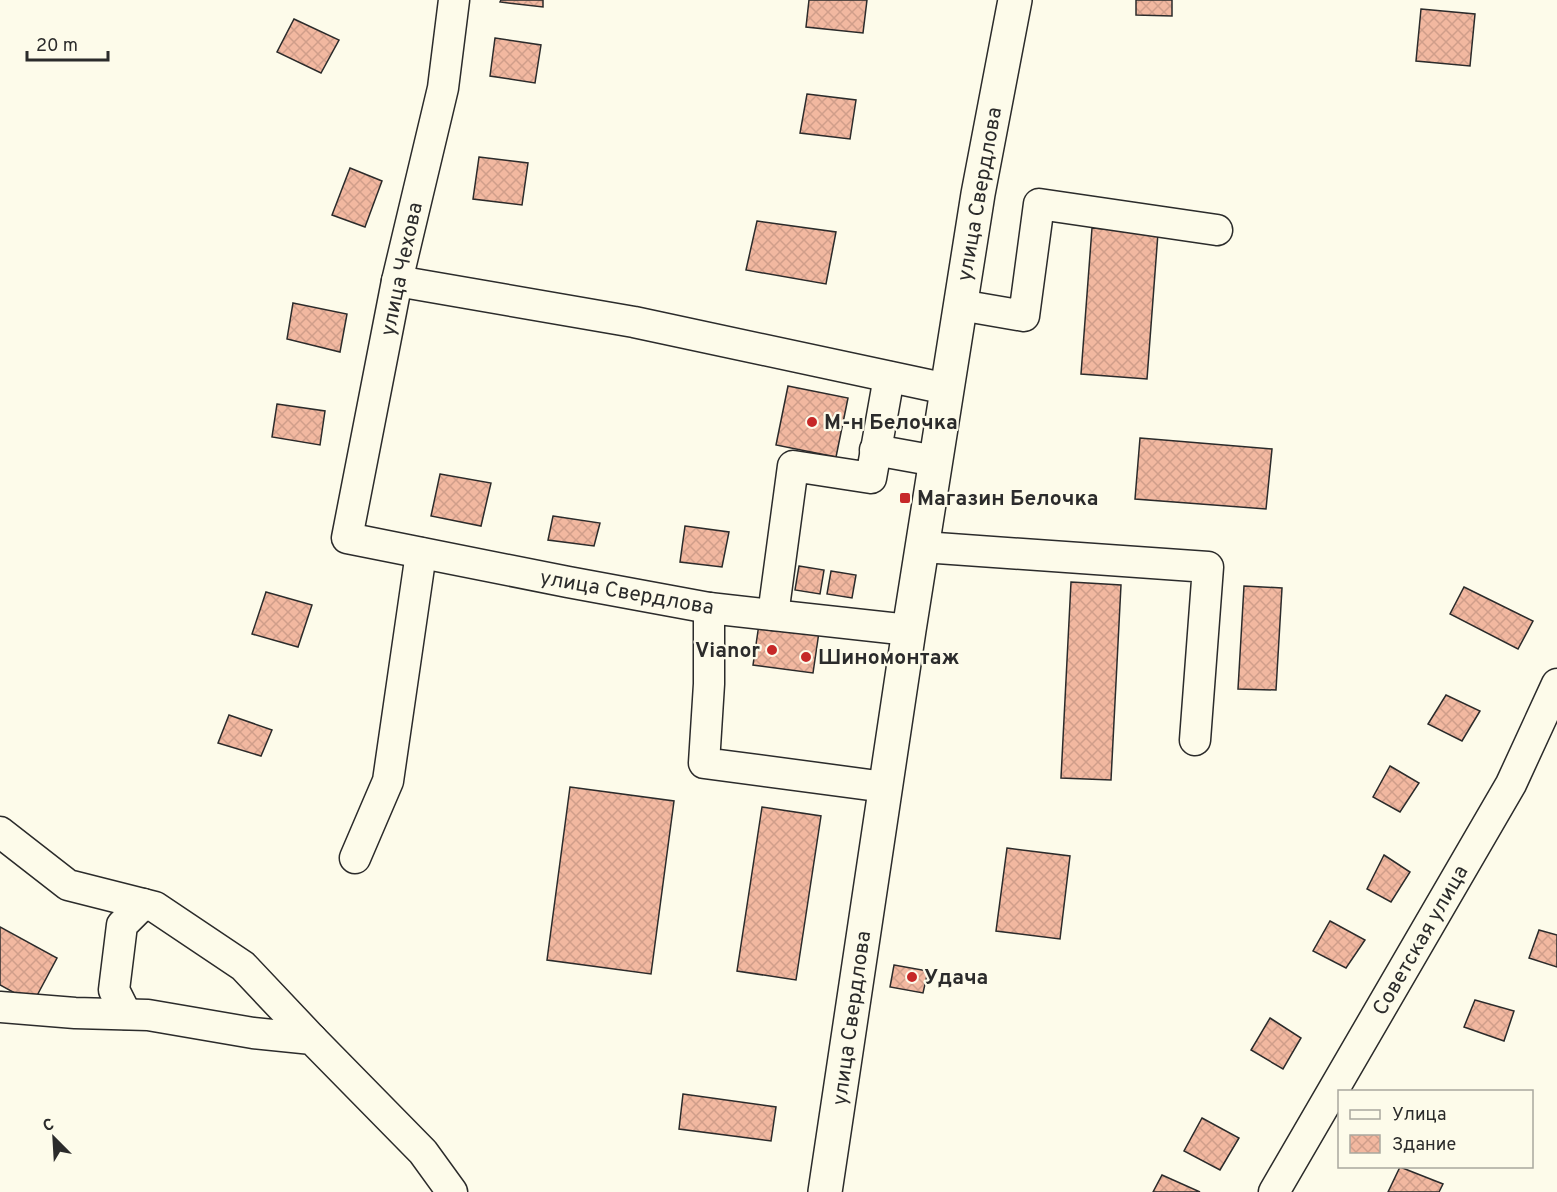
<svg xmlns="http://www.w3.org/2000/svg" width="1557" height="1192" viewBox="0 0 1557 1192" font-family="Overpass,sans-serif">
<defs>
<pattern id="building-cross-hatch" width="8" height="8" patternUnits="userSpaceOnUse" patternTransform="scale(1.5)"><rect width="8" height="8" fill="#f2b8a0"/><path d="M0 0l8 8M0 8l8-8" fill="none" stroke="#d09e8a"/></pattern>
</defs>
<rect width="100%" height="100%" fill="#fdfbea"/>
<g fill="url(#building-cross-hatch)" stroke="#2b2b2b" stroke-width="1.5">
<polygon points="501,0 543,0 543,7 500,2"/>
<polygon points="809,0 867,0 863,33 806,27"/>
<polygon points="1136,0 1172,0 1172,16 1136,15"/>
<polygon points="1421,9 1475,14 1470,66 1416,61"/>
<polygon points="294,19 339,40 321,73 277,52"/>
<polygon points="495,38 541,45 535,83 490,76"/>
<polygon points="807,94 856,100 850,139 800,133"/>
<polygon points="479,157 528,163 522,205 473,199"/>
<polygon points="350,168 382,181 365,227 332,215"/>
<polygon points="757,221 836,232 826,284 746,270"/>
<polygon points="1092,228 1158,233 1147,379 1081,374"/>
<polygon points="293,303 347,314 340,352 287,339"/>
<polygon points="788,386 848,398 836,457 776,445"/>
<polygon points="277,404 325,411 320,445 272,437"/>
<polygon points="1140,438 1272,449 1266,509 1135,499"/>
<polygon points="440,474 491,483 481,526 431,516"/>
<polygon points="553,516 600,523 594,546 548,540"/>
<polygon points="685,526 729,532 722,567 680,562"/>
<polygon points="799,566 824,570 820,594 795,590"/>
<polygon points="831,571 856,575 852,598 827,594"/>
<polygon points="1071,582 1121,585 1111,780 1061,778"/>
<polygon points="1244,586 1282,588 1276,690 1238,689"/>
<polygon points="1464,587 1533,621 1518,649 1450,614"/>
<polygon points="266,592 312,605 298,647 252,634"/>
<polygon points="759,624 819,632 813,673 753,665"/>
<polygon points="1446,695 1480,711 1462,741 1428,724"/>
<polygon points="229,715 272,730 261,756 218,743"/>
<polygon points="1390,766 1419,783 1400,812 1373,797"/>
<polygon points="570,787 674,801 651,974 547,960"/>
<polygon points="762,807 821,816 796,980 737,971"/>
<polygon points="1007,848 1070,856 1060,939 996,931"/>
<polygon points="1384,855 1410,872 1391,902 1367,889"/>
<polygon points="1330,921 1365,940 1346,968 1313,951"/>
<polygon points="0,927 57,958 33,1003 0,985"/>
<polygon points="1539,930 1557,935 1557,967 1529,958"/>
<polygon points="894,965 928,971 923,993 890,987"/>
<polygon points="1475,1000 1514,1011 1504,1041 1464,1027"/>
<polygon points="1270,1018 1301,1038 1283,1069 1251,1050"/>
<polygon points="683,1094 776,1107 771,1141 679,1129"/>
<polygon points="1202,1118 1239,1138 1220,1170 1184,1151"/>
<polygon points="1400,1167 1443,1184 1439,1192 1388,1192"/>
<polygon points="1162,1175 1200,1192 1153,1192"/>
</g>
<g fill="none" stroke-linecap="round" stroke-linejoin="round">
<g stroke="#2b2b2b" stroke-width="33">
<g id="minor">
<polyline points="454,0 443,88 397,281 347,538 568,582 709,608 909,630"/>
<polyline points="397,281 634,322 947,389"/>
<polyline points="960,305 1024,316 1039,204 1217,230"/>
<polyline points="875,450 936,461"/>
<polyline points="923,547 1208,567 1195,740"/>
<polyline points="709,608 709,684 704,763 885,787"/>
<polyline points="773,615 793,466 871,478 889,377"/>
<polyline points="0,832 68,885 155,907 243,966 312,1039"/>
<polyline points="355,858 388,781 421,553"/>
<polyline points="0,1007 75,1013 148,1015 253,1033 312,1039 423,1152 452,1192"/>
<polyline points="126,1014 114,990 122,925 143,904"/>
<polyline points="1274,1192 1511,784 1557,684"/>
</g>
</g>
<g stroke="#2b2b2b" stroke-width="36">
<polyline id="major" points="825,1192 909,630 978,194 1015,0"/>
</g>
<use href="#minor" stroke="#fdfbea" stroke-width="30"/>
<use href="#major" stroke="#fdfbea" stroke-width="33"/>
</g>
<g fill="#c62828" stroke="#fdfbea" stroke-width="2">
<circle cx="812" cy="422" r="6"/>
<rect x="899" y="492" width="12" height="12" rx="3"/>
<circle cx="772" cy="650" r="6"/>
<circle cx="806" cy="657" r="6"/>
<circle cx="912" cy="977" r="6"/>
</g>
<g text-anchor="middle" stroke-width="4.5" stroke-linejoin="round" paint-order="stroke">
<g font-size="21" fill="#2b2b2b" stroke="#fdfbea">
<text transform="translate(979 194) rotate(-80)" y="7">улица Свердлова</text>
<text transform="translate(401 269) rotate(-78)" y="7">улица Чехова</text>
<text transform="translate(627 592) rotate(10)" y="7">улица Свердлова</text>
<text transform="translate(1420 940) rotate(-60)" y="7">Советская улица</text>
<text transform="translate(851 1018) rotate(-82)" y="7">улица Свердлова</text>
</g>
<g font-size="21" font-weight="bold" fill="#2b2b2b" stroke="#fdfbea" text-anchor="start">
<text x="824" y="429">М-н Белочка</text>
<text x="917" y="505">Магазин Белочка</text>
<text x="760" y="657" text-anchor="end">Vianor</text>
<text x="818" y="664">Шиномонтаж</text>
<text x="924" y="984">Удача</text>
</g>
</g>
<rect x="1338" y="1090" width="195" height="78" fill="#fdfbea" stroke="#a9a89e" stroke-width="1.5"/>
<rect x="1350" y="1110" width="30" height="9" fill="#fdfbea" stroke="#a9a89e" stroke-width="1.5"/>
<text x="1392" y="1120" font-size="18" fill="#2b2b2b">Улица</text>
<rect x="1350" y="1135" width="30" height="18" fill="url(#building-cross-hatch)" stroke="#a9a89e" stroke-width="1.5"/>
<text x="1392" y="1150" font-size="18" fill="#2b2b2b">Здание</text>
<g transform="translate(54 1138) rotate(336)" stroke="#fdfbea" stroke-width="4.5" paint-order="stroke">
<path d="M0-4.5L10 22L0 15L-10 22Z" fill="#2b2b2b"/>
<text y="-9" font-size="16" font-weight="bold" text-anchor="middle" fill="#2b2b2b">С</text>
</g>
<path d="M27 51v9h81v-9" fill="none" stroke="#2b2b2b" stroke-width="3"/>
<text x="36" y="51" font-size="18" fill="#2b2b2b" stroke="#fdfbea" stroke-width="4.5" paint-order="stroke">20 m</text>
</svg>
